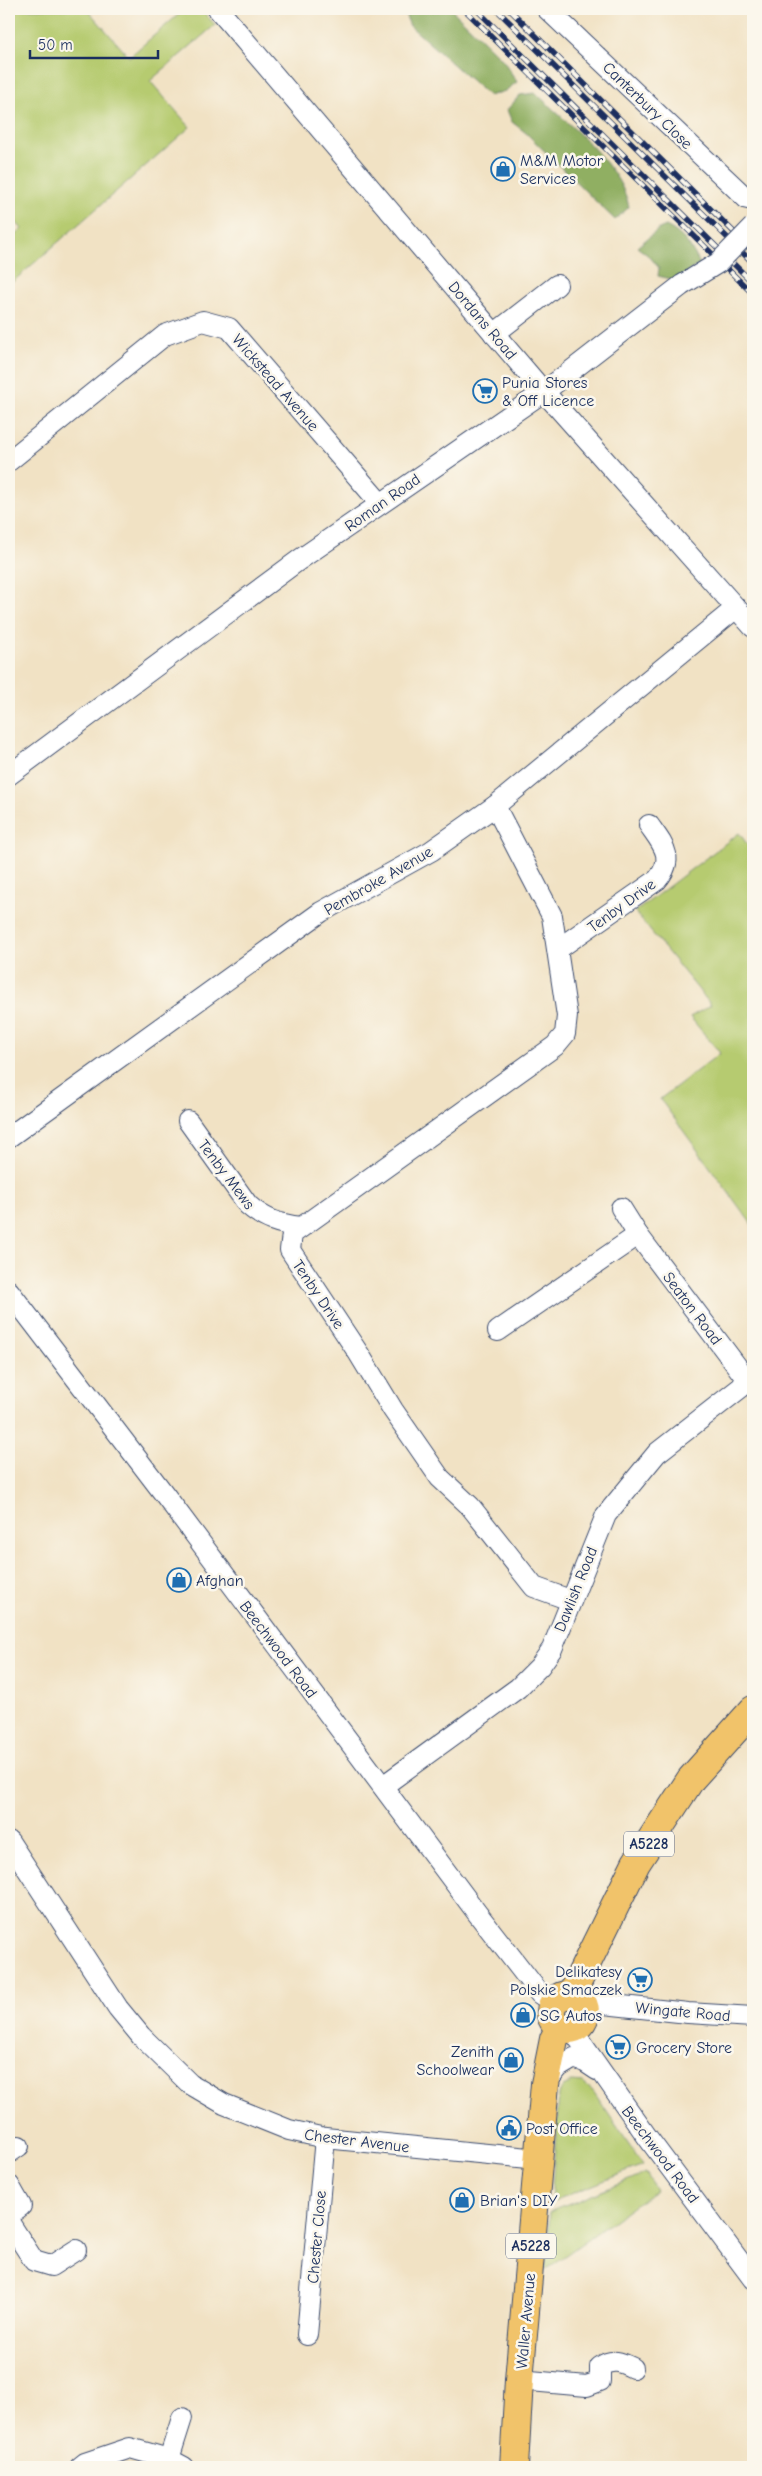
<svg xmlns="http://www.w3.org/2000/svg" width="762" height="2476" viewBox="0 0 762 2476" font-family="'Comic Neue',sans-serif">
<rect width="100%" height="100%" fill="#fbf7ec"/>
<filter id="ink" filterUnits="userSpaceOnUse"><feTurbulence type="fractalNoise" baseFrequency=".02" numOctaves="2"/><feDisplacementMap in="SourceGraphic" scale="10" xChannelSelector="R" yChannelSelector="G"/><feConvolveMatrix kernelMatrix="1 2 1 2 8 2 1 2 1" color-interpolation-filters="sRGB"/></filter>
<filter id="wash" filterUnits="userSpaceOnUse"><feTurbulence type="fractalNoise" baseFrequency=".0096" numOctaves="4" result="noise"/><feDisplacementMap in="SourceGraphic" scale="20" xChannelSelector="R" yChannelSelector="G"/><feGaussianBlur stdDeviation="1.12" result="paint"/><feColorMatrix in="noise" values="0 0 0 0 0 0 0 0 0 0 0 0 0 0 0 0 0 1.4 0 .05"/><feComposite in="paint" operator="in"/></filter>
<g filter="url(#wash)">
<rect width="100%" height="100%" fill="#f1e2c4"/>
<g fill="#b6cb6f" stroke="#687d66">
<polygon points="9,9 87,9 129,57 185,9 201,9 215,25 150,81 190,127 9,285 9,241 22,229 9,214"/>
<polygon points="739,833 753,852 753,1226 660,1099 720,1053 690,1017 711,1005 635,912"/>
<polygon points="572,2082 583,2083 593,2091 643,2165 551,2202 559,2094 563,2086"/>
<polygon points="646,2173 656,2190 545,2270 550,2212"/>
</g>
<g fill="#90af62" stroke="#566f60">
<polygon points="403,9 451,9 503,60 517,82 505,91 489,96 410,26"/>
<path d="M536 93C567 124 620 163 629 207L615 220 526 133 512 122 507 110 520 95Z"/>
<path d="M666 226C683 234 692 248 700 264L675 280 658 276 659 268 650 257 637 247 659 229Z"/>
</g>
</g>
<g filter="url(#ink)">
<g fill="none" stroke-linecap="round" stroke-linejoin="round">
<g stroke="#3b4a6d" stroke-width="22">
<g id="minor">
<polyline points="218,9 537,384 753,627"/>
<polyline points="547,9 747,199"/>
<polyline points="494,334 557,285"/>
<polyline points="9,461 165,335 203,321 229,328 380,503"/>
<polyline points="9,775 299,560 545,391 682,285"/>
<polyline points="495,806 552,916 567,1016 565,1034 555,1046 292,1234 290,1250 359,1354 393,1410 440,1478 470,1506 534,1587 570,1600"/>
<path d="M558 949 657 880C676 858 663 845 649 825"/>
<path d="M188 1121 248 1205C265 1220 279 1224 301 1227"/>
<polyline points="9,1137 321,912 431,851 495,806 736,608"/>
<polyline points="621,1208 638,1235 748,1381"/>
<polyline points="9,1291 165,1495 477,1913 540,1994 554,2003"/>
<polyline points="498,1331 638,1235"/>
<polyline points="383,1786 518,1688 540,1666 552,1649 606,1515 657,1453 753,1378"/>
<polyline points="9,1841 118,2008 141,2036 190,2084 224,2104 289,2130 325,2138 539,2159"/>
<polyline points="584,2005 604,2004 688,2013 753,2017"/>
<polyline points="571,2028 648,2138 753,2279"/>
<polyline points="545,2084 559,2067 574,2058 585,2062 597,2070"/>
<polyline points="9,2153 19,2146"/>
<polyline points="9,2185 21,2206 9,2215"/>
<polyline points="9,2222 34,2261 51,2266 76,2250"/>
<polyline points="307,2335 325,2138"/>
<path d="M519 2380 587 2386 600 2381V2367C612 2358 621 2362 633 2368"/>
<polyline points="169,2459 182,2418"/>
<polyline points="80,2467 85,2463 130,2448 169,2459 184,2467"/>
</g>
</g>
<g stroke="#3b4a6d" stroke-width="30">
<g id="primary">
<polyline points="571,1995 636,1863 691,1779 753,1710"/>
<circle cx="568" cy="2012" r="17"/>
<polyline points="514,2467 519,2380 545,2084 554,2039 560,2027"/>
</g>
</g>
<use href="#minor" stroke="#fff" stroke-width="20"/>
<use href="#primary" stroke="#f1c36a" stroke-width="28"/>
<g stroke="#1b2f5e" stroke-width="5.5">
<g id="rail">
<polyline points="464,9 753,294"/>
<polyline points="476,9 753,283"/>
<polyline points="496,9 753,263"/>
<polyline points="509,9 753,251"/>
</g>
</g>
<use href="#rail" stroke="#fbf7ec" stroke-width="4" stroke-dasharray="11" stroke-linecap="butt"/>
<g stroke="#3b4a6d" stroke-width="22" stroke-linecap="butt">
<polyline id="minor-bridge" points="682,285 718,263 753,227"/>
</g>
<use href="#minor-bridge" stroke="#fff" stroke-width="20"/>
</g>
</g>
<defs>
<g id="shop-ring" transform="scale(1.25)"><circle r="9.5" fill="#fbf7ec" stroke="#1f6fb2" stroke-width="1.5"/><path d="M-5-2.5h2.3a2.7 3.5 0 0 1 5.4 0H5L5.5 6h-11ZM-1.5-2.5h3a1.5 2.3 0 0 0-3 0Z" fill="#1f6fb2"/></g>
<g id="supermarket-ring" transform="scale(1.25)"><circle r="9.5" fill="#fbf7ec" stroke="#1f6fb2" stroke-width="1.5"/><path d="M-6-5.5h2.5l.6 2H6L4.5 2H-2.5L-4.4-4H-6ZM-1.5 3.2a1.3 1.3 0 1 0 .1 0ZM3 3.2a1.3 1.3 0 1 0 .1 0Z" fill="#1f6fb2"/></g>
<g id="civic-ring" transform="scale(1.25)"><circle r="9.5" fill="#fbf7ec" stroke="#1f6fb2" stroke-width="1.5"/><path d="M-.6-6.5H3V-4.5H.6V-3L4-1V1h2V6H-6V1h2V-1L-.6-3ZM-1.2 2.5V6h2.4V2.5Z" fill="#1f6fb2"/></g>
</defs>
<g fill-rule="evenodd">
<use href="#shop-ring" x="503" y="169"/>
<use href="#supermarket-ring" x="485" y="391"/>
<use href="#shop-ring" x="179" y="1580"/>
<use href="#supermarket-ring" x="640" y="1980"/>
<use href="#shop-ring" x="523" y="2015"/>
<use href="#supermarket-ring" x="618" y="2047"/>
<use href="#shop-ring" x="511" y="2060"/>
<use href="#civic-ring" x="509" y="2128"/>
<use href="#shop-ring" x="462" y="2200"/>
</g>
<g text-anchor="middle" stroke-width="5" stroke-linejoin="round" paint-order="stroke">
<g fill="#fbf7ec" stroke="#5e6b89" stroke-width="1">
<rect x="624" y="1831.5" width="50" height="25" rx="4"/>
<rect x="506" y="2233.5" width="50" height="25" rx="4"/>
</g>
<g font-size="15" font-weight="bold" fill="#1b2f5e">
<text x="649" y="1849">A5228</text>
<text x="531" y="2251">A5228</text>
</g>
<g font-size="16" fill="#1b2f5e" stroke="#fbf7ec">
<text transform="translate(648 105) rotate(44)" y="6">Canterbury Close</text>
<text transform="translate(483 320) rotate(50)" y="6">Dordans Road</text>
<text transform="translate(276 382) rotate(49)" y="6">Wickstead Avenue</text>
<text transform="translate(382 502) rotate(-35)" y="6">Roman Road</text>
<text transform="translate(378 880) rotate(-30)" y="6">Pembroke Avenue</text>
<text transform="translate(621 905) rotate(-36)" y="6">Tenby Drive</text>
<text transform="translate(227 1174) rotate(53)" y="6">Tenby Mews</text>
<text transform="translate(319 1294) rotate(56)" y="6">Tenby Drive</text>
<text transform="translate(693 1308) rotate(53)" y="6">Seaton Road</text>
<text transform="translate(575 1589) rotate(-68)" y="6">Dawlish Road</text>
<text transform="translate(279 1649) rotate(53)" y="6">Beechwood Road</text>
<text transform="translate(683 2011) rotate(5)" y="6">Wingate Road</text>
<text transform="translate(357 2140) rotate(7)" y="6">Chester Avenue</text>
<text transform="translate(661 2154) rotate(53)" y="6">Beechwood Road</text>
<text transform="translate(316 2237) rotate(-85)" y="6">Chester Close</text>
<text transform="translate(525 2321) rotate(-85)" y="6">Waller Avenue</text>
</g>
<g font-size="16" fill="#1b2f5e" stroke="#fbf7ec" text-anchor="start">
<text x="520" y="166">M&amp;M Motor<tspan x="520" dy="18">Services</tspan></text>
<text x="502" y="388">Punia Stores<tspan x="502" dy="18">&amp; Off Licence</tspan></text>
<text x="196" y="1586">Afghan</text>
<text x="622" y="1977" text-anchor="end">Delikatesy<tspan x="622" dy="18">Polskie Smaczek</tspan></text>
<text x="540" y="2021">SG Autos</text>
<text x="636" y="2053">Grocery Store</text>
<text x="494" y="2057" text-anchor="end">Zenith<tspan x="494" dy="18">Schoolwear</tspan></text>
<text x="526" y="2134">Post Office</text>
<text x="480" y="2206">Brian's DIY</text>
</g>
</g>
<rect width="762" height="2476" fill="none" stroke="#fbf7ec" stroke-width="30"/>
<path d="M30 50v8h128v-8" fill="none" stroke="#1b2f5e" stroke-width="2.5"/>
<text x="38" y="50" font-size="15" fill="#1b2f5e" stroke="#fbf7ec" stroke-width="4" paint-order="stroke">50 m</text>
</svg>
